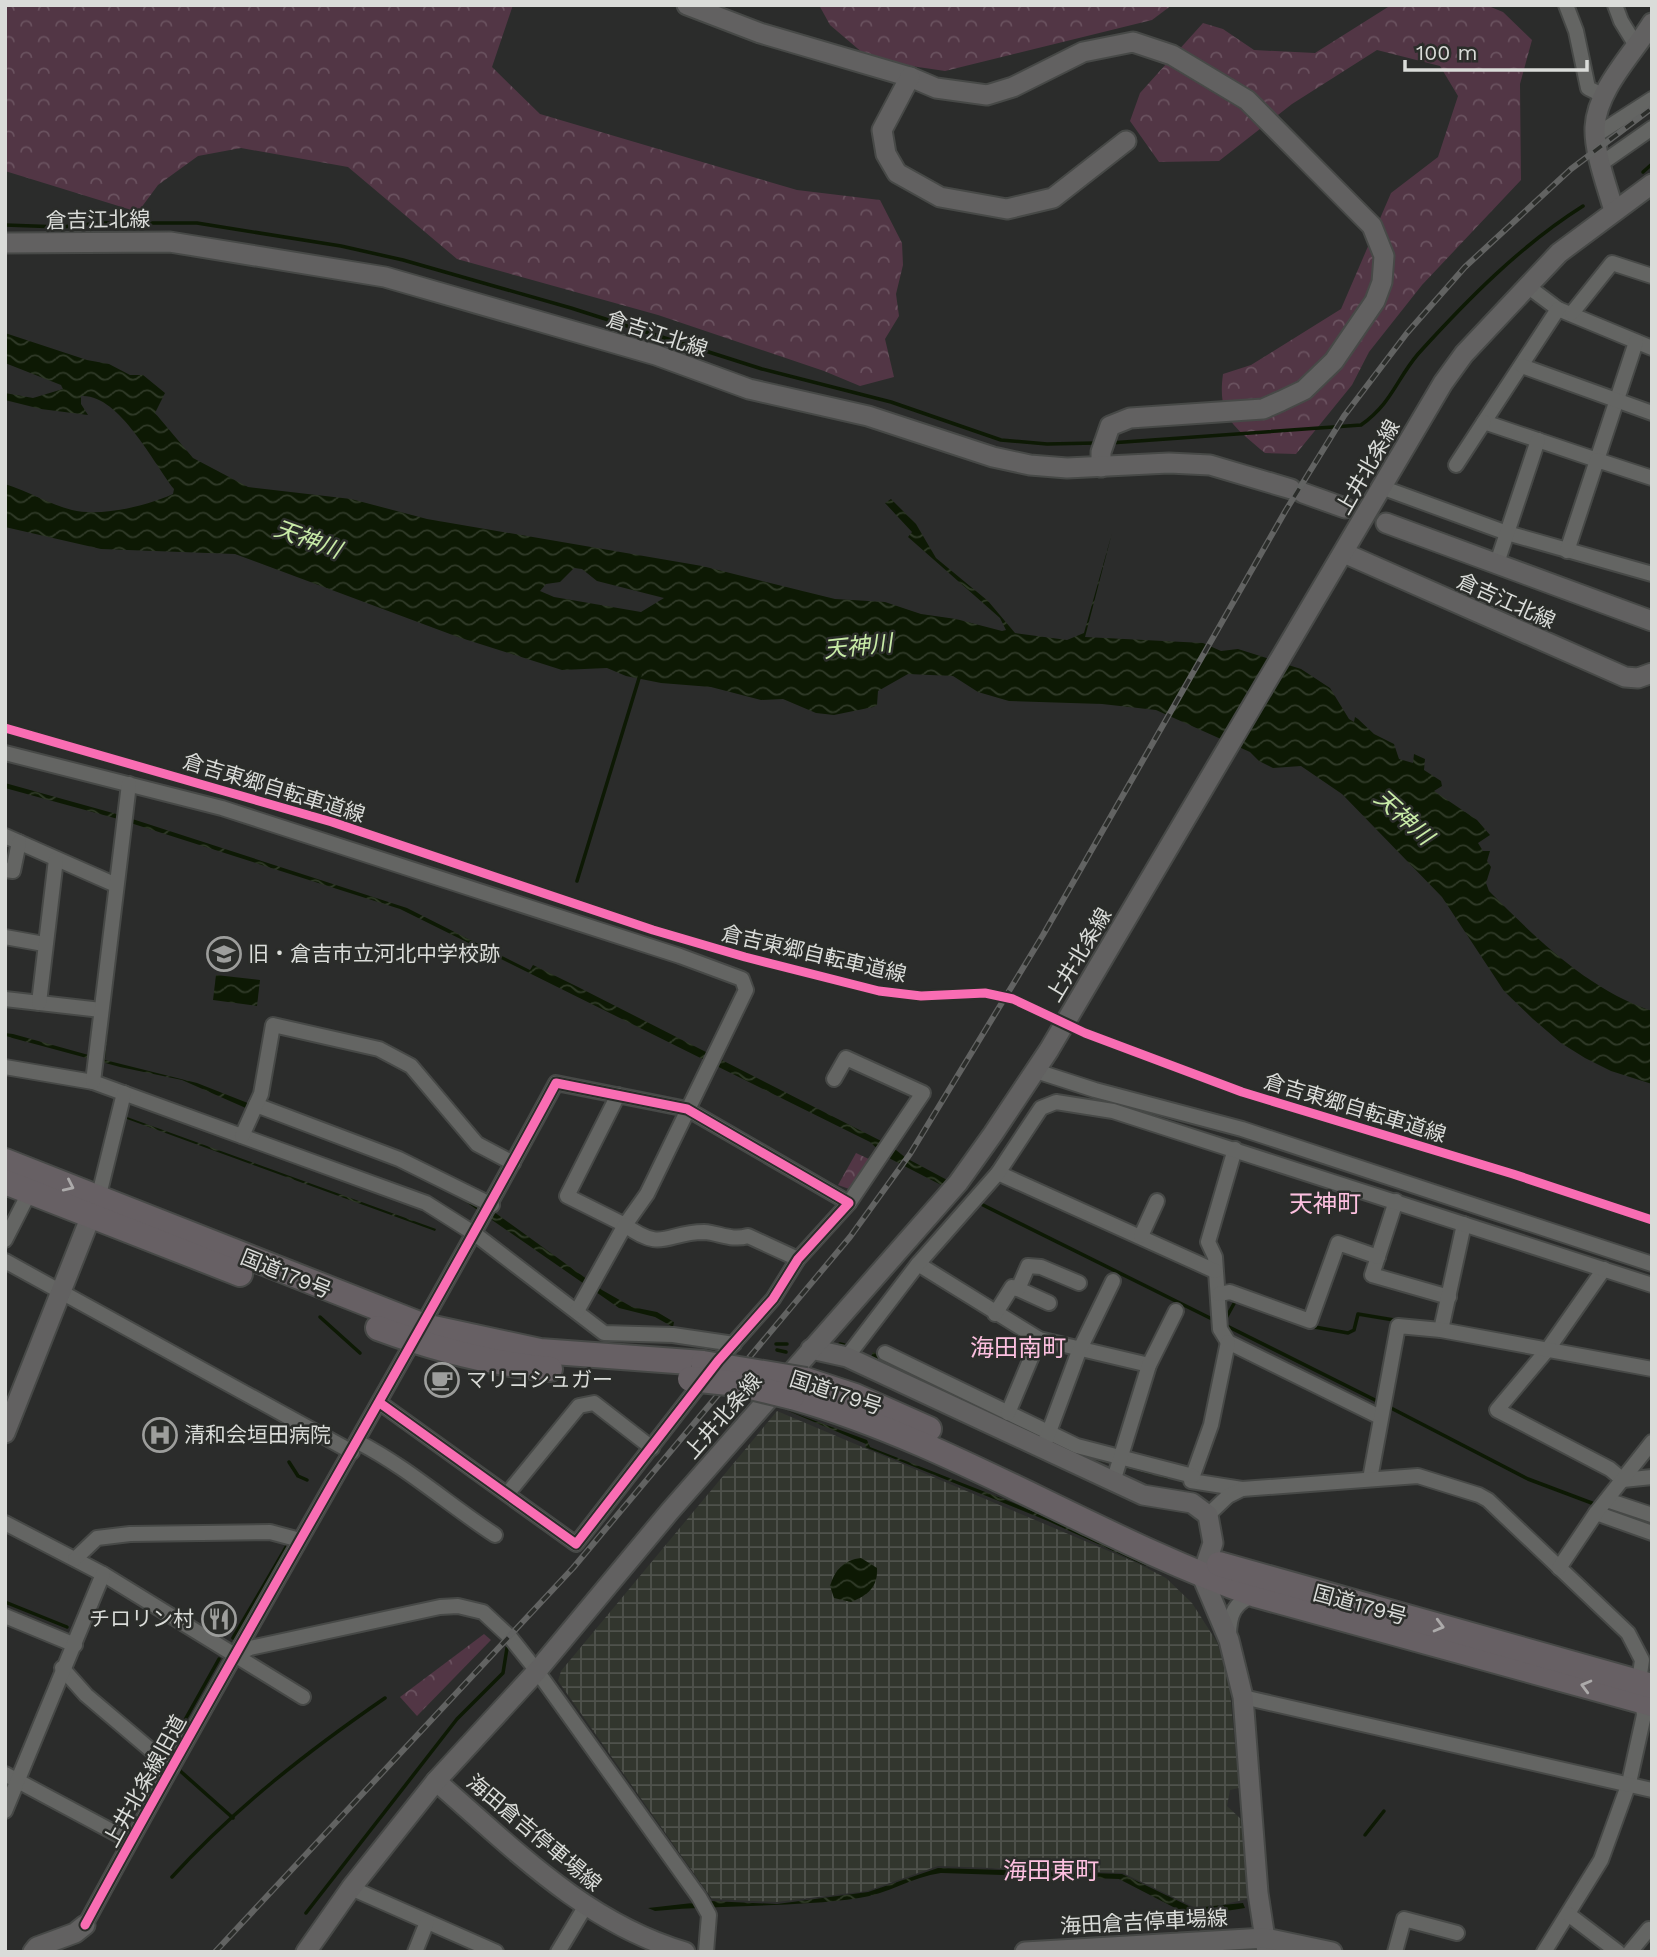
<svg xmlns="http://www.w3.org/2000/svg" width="1657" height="1957" viewBox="0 0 1657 1957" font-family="'Work Sans','Noto Sans JP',sans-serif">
<defs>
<pattern id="industrial-grid" width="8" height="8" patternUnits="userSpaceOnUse" patternTransform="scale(1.75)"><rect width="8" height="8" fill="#32362e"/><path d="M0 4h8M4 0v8" fill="none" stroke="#4f524c"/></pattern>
<pattern id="forest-crowns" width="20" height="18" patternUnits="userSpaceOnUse" patternTransform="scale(1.75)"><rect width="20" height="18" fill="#523645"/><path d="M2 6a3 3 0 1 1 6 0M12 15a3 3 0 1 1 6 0" fill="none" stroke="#6a525f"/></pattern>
<pattern id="water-waves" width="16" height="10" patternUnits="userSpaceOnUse" patternTransform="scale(1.75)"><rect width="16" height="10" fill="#0d1904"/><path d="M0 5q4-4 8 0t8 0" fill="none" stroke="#303a28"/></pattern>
</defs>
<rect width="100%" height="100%" fill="#2b2c2b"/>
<polygon fill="url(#industrial-grid)" points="777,1411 1137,1563 1166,1578 1192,1603 1217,1642 1229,1681 1239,1788 1230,1790 1227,1806 1242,1820 1247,1899 1213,1907 1194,1907 1123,1873 938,1866 867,1891 777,1902 712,1899 558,1681 561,1671"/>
<g fill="url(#forest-crowns)">
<polygon points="5,5 513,5 492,67 540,114 797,190 880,200 902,243 903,265 896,294 899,316 885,339 894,377 860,386 824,371 658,315 457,259 348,167 241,148 198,156 158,185 138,212 5,171"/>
<polygon points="819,5 1172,5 1152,20 945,71 871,60 830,25"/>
<path d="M1397 5H1486L1503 12 1532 40 1520 84 1521 180 1422 285 1369 352 1352 385 1296 454 1265 453C1234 426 1217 418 1223 374L1251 365 1341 309 1391 193 1438 157 1458 96 1440 66 1377 50 1292 104 1219 161 1159 162 1130 121 1140 93 1203 23 1223 29 1254 50 1315 53 1388 7Z"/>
<polygon points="856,1153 871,1160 852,1190 838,1185"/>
<polygon points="484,1634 491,1640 417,1716 400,1697"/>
</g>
<g fill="url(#water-waves)" fill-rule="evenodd">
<path d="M5 333 87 360 109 364 130 375H143L165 393 155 413 193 458 248 487 351 499 427 519 702 566 835 599 885 602 921 614 956 619 1002 631 1006 630 1000 618 908 537 912 532 885 503 891 499 916 524 936 558 988 601 1015 633 1067 640 1084 633 1112 533 1085 637 1203 643 1221 651 1238 649 1301 669 1330 688 1349 719 1354 722 1355 717 1358 719 1374 734 1394 744 1399 759 1413 763 1414 754 1425 759 1424 770 1441 781 1442 786 1434 791 1477 820 1490 835 1478 843 1483 851H1490L1487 861 1491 867 1486 883 1489 891C1536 938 1587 989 1652 1011V1084L1611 1071 1585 1058 1561 1043 1533 1019 1504 991 1442 897 1342 794 1301 766 1273 768 1259 761 1250 752 1156 710 1102 704 1009 701 978 692 953 676 908 674 878 691 877 705 873 707 834 715 816 713 783 699 761 700 711 687 661 683 626 676 607 668 562 670 458 637 235 554 101 549 5 527V484C28 491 49 504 72 510 101 517 147 506 173 494L174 489C153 462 118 393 81 396V404L88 415 41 409 5 400V393L33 398 63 389 61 385 5 363ZM574 568 582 569 597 581 664 598 641 612 554 597 540 591 546 584 560 582Z"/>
<polygon points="5,783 120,815 407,908 530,970 533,965 578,987 891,1146 906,1158 949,1181 945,1187 885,1156 870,1142 400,909 118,819 5,788"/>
<polygon points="114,966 105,1060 197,1083 397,1162 494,1212 602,1290 632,1307 657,1312 674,1322 673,1327 655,1317 619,1308 466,1202 395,1163 257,1113 182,1080 120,1067 5,1036 5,1033 13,1034 103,1059"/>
<polygon points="216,975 260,980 257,1006 213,1000"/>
<polygon points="127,1117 436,1229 435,1231 127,1119"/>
<polygon points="873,1352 988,1408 1169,1474 1168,1479 1073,1454 870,1359"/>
<polygon points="786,1410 867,1440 870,1447 1016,1504 1119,1550 1150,1568 1048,1521 865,1447 866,1444"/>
<path d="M861 1558 877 1568C878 1587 868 1595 851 1602L834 1598 830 1586C835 1569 844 1560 861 1558Z"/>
<path d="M938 1868 1122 1874 1193 1908 1243 1903 1245 1908 1207 1914 1179 1910 1119 1879 941 1873C912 1877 888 1894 859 1898 791 1908 723 1904 655 1911L648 1908 710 1901 777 1904 868 1892Z"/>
</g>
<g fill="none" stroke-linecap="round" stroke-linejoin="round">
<g stroke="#0d1904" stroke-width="3.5">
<polyline points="1643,172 1652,164"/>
<polyline points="5,225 61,227 101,223 197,223 341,246 403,260 571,308 762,369 891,402 1001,440 1047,444 1096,443"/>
<path d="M1110 443 1361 425C1392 403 1396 380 1418 354 1467 300 1521 245 1583 206"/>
<polyline points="577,881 640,675"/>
<polyline points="983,1205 1216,1321"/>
<polyline points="320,1317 360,1353"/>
<polyline points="1226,1318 1236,1300"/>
<polyline points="1223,1324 1379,1402"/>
<polyline points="1309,1326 1348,1333 1354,1330 1358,1314 1394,1320"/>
<polyline points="776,1344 787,1344"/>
<polyline points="840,1344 844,1345"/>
<polyline points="777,1350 786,1352"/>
<polyline points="1389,1407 1528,1479 1597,1505"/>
<polyline points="289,1462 298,1476 307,1480"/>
<polyline points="1604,1507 1652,1524"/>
<polyline points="5,1602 67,1627"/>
<polyline points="233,1638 288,1544"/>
<polyline points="167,1752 219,1659"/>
<polyline points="178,1769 233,1818"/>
<polyline points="146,1791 160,1763"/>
<polyline points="1365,1835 1384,1811"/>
<path d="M172 1877C235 1808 308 1751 385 1698"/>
<polyline points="306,1913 457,1719 503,1673 507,1648"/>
</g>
<g stroke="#474947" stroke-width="18">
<g id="street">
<polyline points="1566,5 1576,31 1588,88 1604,96"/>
<polyline points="1615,5 1621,21 1637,47"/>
<polyline points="1596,135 1652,99"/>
<polyline points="1602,163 1652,128"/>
<polyline points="1526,285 1558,309 1652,348"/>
<polyline points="1558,309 1484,422 1597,460 1636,342"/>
<polyline points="1572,313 1612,263 1652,276"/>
<polyline points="1522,366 1652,413"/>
<polyline points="1456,465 1484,422"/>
<polyline points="1381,487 1507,533 1652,574"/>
<polyline points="1567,551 1597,460 1652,478"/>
<polyline points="1497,563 1538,440"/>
<polyline points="5,753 222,808 680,956 742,979 746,990 647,1194 625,1225 567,1196 618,1095"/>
<polyline points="5,836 116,885"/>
<polyline points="5,870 13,871 19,842"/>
<polyline points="5,937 44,944"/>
<polyline points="5,999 101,1010"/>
<polyline points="39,1003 56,859"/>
<polyline points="5,1067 93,1082 426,1203 475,1234 604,1333 673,1335 734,1344"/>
<polyline points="1036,1071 1095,1090 1242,1129 1652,1264"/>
<polyline points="834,1079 846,1058 923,1093 849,1203"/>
<polyline points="93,1082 129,784"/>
<polyline points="256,1105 399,1159 492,1205"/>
<polyline points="242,1136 261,1094 273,1025 379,1049 411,1066 477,1144 513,1163"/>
<polyline points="1235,1149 1208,1242 1215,1257 1220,1329 1228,1342 1380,1417"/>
<polyline points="998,1173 1215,1271"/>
<polyline points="98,1199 124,1093"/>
<polyline points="1396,1201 1372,1275 1449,1297"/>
<polyline points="1141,1236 1157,1201"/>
<polyline points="5,1240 30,1191"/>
<polyline points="5,1261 352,1452"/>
<polyline points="918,1264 1039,1339 1149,1365"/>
<polyline points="1604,1269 1548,1349 1497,1410 1610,1469 1623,1480 1652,1477"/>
<polyline points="1018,1289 1049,1303"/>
<polyline points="1219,1294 1230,1292 1310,1321 1338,1243 1378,1257"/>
<path d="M577 1311 625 1225C663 1253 666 1232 704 1232 720 1233 731 1241 748 1236L798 1259"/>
<polyline points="995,1314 1012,1287 1018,1289 1028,1266 1041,1267 1079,1283"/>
<polyline points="1441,1330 1464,1224"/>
<polyline points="1228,1342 1211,1425 1191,1481 1242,1489"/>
<polyline points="885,1353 1077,1446 1193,1476"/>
<polyline points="847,1357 918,1264 998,1173 1041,1108 1056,1102 1113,1111 1652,1285"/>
<polyline points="1008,1413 1039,1339"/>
<polyline points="1046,1440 1079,1351 1113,1281"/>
<path d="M358 1442C407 1467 449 1505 495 1535"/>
<polyline points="1370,1479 1398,1326 1441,1330 1652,1369"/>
<polyline points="1113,1482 1149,1365 1176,1311"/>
<polyline points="508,1493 579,1406 594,1403 652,1448"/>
<polyline points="1607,1500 1652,1515"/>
<polyline points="1596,1513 1652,1533"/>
<polyline points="1208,1515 1228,1496 1242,1489 1418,1476 1479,1495 1488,1500 1628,1633 1642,1660 1639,1682 1644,1715 1629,1783 1601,1860 1544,1952"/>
<polyline points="5,1523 103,1574 303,1697"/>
<polyline points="75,1559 97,1538 130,1534 270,1532 300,1540"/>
<polyline points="1559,1568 1596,1513 1652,1442"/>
<polyline points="5,1616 75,1645"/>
<path d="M1229 1636C1229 1615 1234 1602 1255 1595"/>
<polyline points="236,1655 250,1648 440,1607 458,1606 483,1612 510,1637 537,1671 699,1897 709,1915 706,1952"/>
<polyline points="62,1668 86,1695 172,1768"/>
<polyline points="1243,1697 1652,1790"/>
<polyline points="5,1774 130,1841"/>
<polyline points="5,1811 103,1574"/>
<polyline points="351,1888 496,1952"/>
<polyline points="1568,1914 1618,1952"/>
<path d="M85 1925C238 1642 404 1366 556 1083L687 1109 849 1203 798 1259 773 1299 718 1361 576 1544 380 1403"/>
<polyline points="415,1952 427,1922"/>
<polyline points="558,1952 585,1907"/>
<polyline points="1395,1952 1404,1919 1457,1933"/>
<polyline points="1630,1952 1649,1929 1652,1930"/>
</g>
</g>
<g stroke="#474947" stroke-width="23">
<g id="secondary">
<polyline points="687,5 760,33 910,77 936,88 987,95 1013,87 1083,52 1133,42 1172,55 1247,100 1372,226 1384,256 1382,282 1375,301 1334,361 1304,390 1281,401 1263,409 1130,418 1110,426 1101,452 1101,467"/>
<polyline points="910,77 882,130 886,154 897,173 940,197 1007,209 1053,198 1126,141"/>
<path d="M1614 211C1607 186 1594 153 1595 127 1597 89 1633 54 1652 23"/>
<polyline points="5,243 170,242 385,277 656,355 749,389 868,416 993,457 1030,465 1067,468 1169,463 1210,465 1291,489"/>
<polyline points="1303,493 1345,508"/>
<polyline points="1386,523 1652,621"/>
<polyline points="1344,553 1625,677 1638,678 1652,673"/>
<polyline points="811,1349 847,1357 1143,1495 1192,1503 1208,1515 1213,1543 1202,1576 1229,1640 1243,1697 1258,1893 1267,1952"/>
<polyline points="5,1433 96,1203"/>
<path d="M436 1781C513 1848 585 1923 685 1952"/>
<polyline points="33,1952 37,1947 75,1933 85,1925"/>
<polyline points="306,1952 351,1888 436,1781 537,1671 670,1511 958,1183 993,1134 1049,1050 1443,383 1464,354 1559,253 1652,184"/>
<polyline points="1025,1952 1265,1938 1332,1952"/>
</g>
</g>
<g stroke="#474947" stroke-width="28">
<g id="highway">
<polyline points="5,1161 424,1326 540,1351 703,1363"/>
<polyline points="5,1182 240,1274"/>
<path d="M378 1328C432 1348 492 1364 550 1369"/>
<polyline points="806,1380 855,1396 929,1429"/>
<path d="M792 1397C954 1443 1097 1539 1256 1595L1652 1704"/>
<polyline points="1219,1564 1652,1686"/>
</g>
</g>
<use href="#street" stroke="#646563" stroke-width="14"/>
<use href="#secondary" stroke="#626161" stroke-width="19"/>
<use href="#highway" stroke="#676064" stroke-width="24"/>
<g stroke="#626362" stroke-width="6">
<polyline id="rail" points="215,1952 573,1568 850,1237 910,1154 1043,935 1286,510 1344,416 1407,333 1465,267 1571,169 1652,108"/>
</g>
<use href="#rail" stroke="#2b2d2a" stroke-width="3.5" stroke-dasharray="10" stroke-linecap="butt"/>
<g stroke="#474947" stroke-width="28" stroke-linecap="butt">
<g id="highway-bridge">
<polyline points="703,1363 806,1380"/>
<polyline points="690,1379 738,1384 792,1397"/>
</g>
</g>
<use href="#highway-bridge" stroke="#676064" stroke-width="24"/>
<g stroke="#2b2d2a" stroke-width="13">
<g id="cycleway">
<polyline points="5,728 332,822 653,930 745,957 879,991 921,996 985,993 1013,999 1085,1033 1242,1092 1513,1174 1652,1220"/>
<path d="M85 1925C238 1642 404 1366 556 1083L687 1109 849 1203 798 1259 773 1299 718 1361 576 1544 380 1403"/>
</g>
</g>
<use href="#cycleway" stroke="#f96db3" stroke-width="9"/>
</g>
<defs><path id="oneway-chevron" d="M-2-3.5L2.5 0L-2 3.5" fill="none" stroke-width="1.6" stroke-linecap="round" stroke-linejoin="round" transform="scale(1.75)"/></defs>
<g stroke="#acaaaa">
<use href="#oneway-chevron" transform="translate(69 1186) rotate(25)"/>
<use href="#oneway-chevron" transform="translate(1439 1626) rotate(15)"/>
<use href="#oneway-chevron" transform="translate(1586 1686) rotate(-165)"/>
</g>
<defs>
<g id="school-ring" transform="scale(1.75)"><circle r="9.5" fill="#2b2d2a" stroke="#9d9e9c" stroke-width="1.5"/><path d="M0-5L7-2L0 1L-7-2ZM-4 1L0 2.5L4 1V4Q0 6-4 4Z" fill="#9d9e9c"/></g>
<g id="cafe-ring" transform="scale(1.75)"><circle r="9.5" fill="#2b2d2a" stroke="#9d9e9c" stroke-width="1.5"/><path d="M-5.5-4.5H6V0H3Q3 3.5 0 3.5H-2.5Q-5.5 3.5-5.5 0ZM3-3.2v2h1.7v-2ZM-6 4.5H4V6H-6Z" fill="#9d9e9c"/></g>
<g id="hospital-ring" transform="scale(1.75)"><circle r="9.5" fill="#2b2d2a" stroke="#9d9e9c" stroke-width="1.5"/><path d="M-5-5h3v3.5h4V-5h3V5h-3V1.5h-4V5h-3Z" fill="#9d9e9c"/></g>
<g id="restaurant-ring" transform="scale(1.75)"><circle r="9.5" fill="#2b2d2a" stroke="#9d9e9c" stroke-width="1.5"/><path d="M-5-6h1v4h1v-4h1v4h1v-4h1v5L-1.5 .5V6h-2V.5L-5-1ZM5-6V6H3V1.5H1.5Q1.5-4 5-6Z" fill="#9d9e9c"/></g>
</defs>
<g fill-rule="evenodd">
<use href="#school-ring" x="224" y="954"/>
<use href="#cafe-ring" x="442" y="1380"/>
<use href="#hospital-ring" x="160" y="1435"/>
<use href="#restaurant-ring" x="219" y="1619"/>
</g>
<g text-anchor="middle" stroke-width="5" stroke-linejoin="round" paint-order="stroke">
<g font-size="21" fill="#dadcd9" stroke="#2b2d2a">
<text transform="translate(98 220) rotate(-1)" y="7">倉吉江北線</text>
<text transform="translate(657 334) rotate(18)" y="7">倉吉江北線</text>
<text transform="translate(1368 467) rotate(-60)" y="7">上井北条線</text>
<text transform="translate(1506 601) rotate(24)" y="7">倉吉江北線</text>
<text transform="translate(274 788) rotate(17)" y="7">倉吉東郷自転車道線</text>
<text transform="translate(814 954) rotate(13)" y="7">倉吉東郷自転車道線</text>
<text transform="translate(1079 955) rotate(-59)" y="7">上井北条線</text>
<text transform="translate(1355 1108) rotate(17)" y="7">倉吉東郷自転車道線</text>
<text transform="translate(286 1274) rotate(22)" y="7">国道179号</text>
<text transform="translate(836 1393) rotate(18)" y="7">国道179号</text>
<text transform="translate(723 1416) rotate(-49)" y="7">上井北条線</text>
<text transform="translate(1360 1605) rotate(15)" y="7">国道179号</text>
<text transform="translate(145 1781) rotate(-61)" y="7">上井北条線旧道</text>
<text transform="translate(534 1833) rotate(40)" y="7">海田倉吉停車場線</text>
<text transform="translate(1144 1922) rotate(-3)" y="7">海田倉吉停車場線</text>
</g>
<g font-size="21" fill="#dadcd9" stroke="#2b2d2a" text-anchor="start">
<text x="248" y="961">旧・倉吉市立河北中学校跡</text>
<text x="466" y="1387">マリコシュガー</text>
<text x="184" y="1442">清和会垣田病院</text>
<text x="194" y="1626" text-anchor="end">チロリン村</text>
</g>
<g font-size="23" font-style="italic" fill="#c8eba7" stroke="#2b2d2a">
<text transform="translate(308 539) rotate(20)" y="8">天神川</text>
<text transform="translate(858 646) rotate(-6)" y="8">天神川</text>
<text transform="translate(1404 817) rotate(42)" y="8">天神川</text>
</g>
<g font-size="24" fill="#fdc0e0" stroke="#2b2d2a">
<text x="1325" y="1212">天神町</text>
<text x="1018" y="1356">海田南町</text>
<text x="1051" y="1879">海田東町</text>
</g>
</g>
<rect width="1657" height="1957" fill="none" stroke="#dadcd9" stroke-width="14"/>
<path d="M1405 60v10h182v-10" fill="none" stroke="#dadcd9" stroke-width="3.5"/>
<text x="1416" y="60" font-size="21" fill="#dadcd9" stroke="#2b2d2a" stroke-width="5" paint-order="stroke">100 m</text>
</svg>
